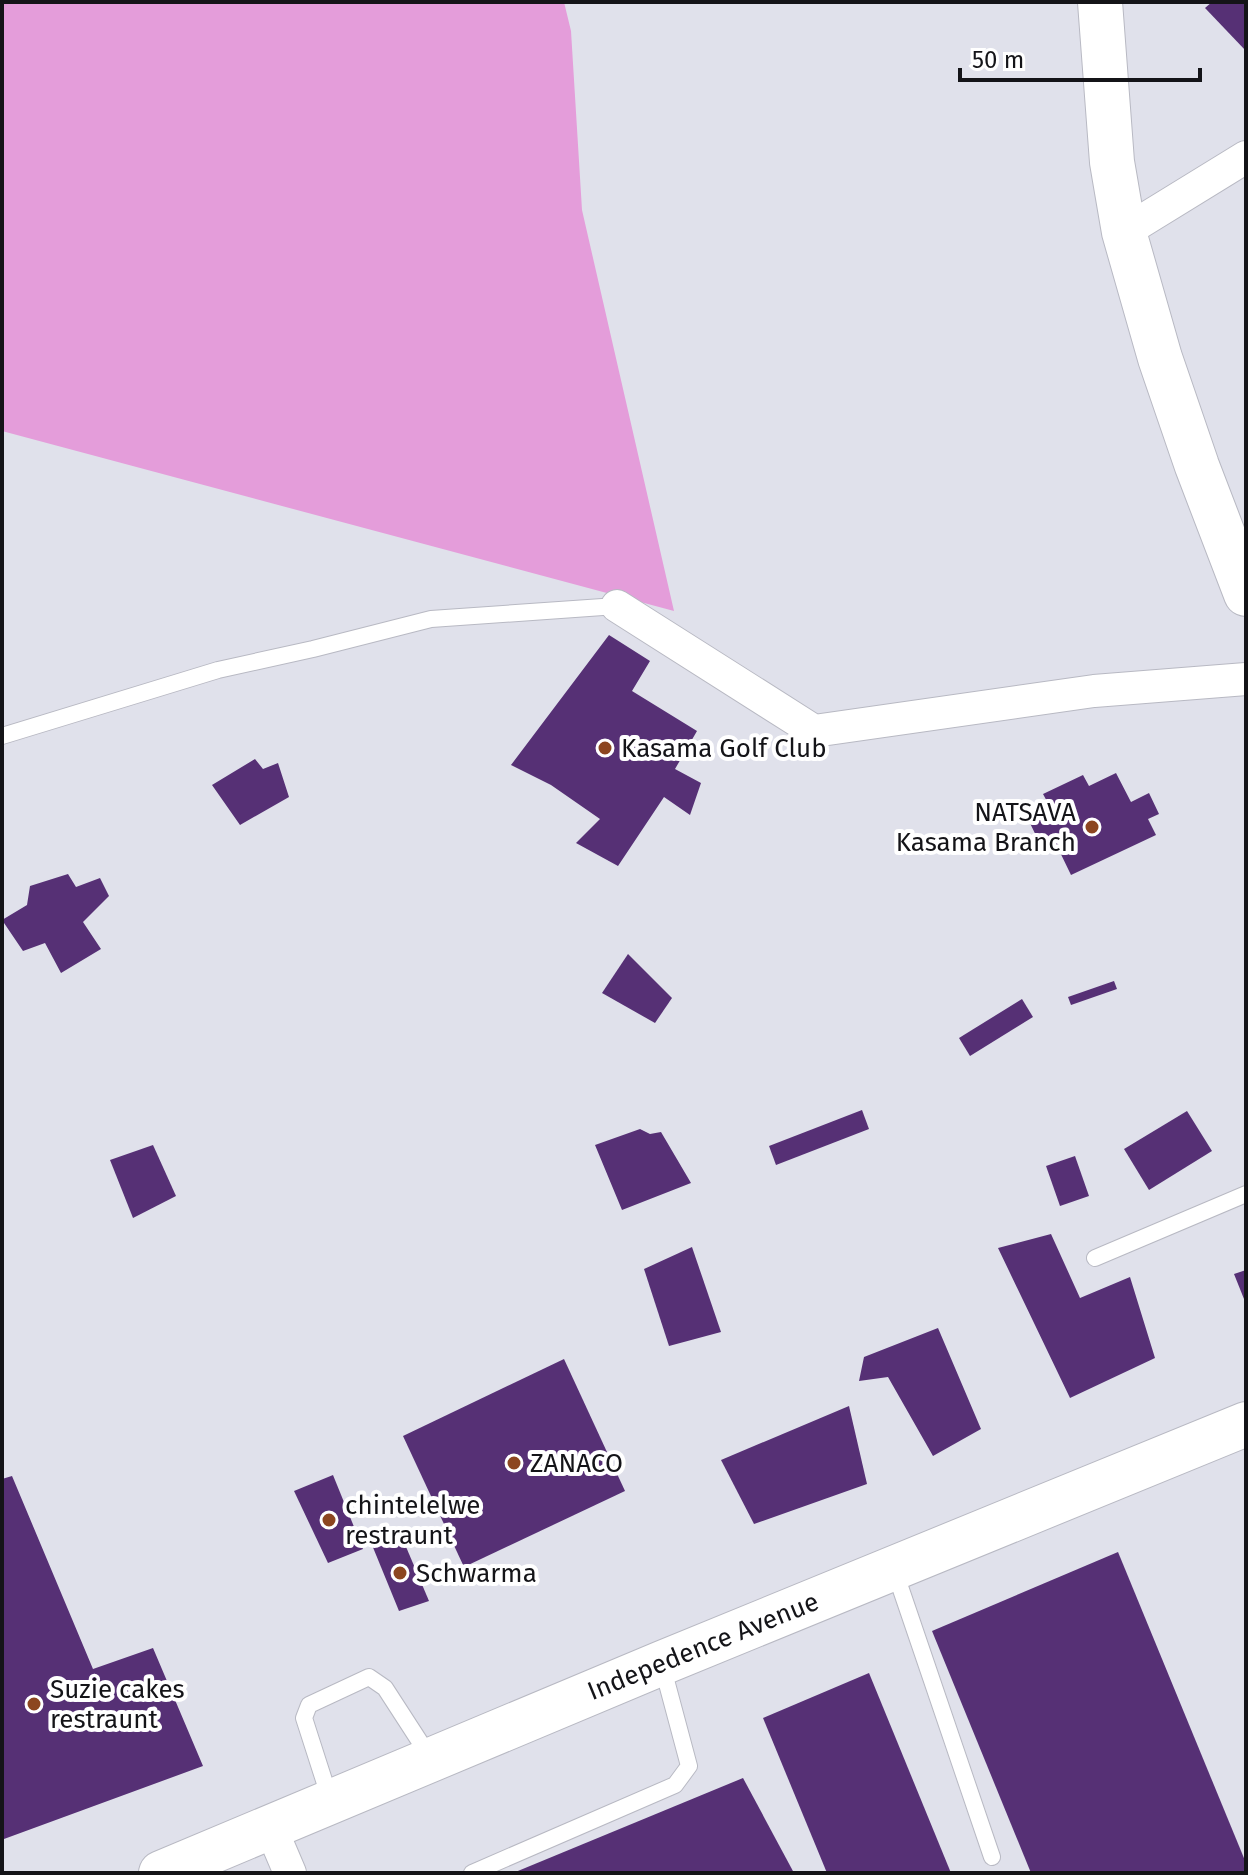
<svg xmlns="http://www.w3.org/2000/svg" width="1248" height="1875" viewBox="0 0 1248 1875" font-family="'Fira Sans',sans-serif">
<rect width="100%" height="100%" fill="#e0e1eb"/>
<polygon fill="#e49dda" points="2,2 564,2 571,31 582,210 674,611 2,431"/>
<g fill="#563075">
<polygon points="1212,2 1246,2 1246,51 1205,8"/>
<polygon points="609,635 650,661 632,691 697,731 675,769 701,783 690,815 664,797 618,866 576,843 600,819 551,785 511,765"/>
<polygon points="255,759 263,769 278,763 289,797 240,825 212,785"/>
<polygon points="1116,773 1131,802 1149,793 1159,814 1148,819 1156,835 1071,875 1056,844 1043,850 1027,817 1050,807 1043,794 1083,775 1089,786"/>
<polygon points="68,874 76,887 100,878 109,896 83,922 101,949 61,973 45,943 23,951 2,920 27,905 30,886"/>
<polygon points="628,954 672,998 655,1023 602,993"/>
<polygon points="1114,981 1117,989 1071,1005 1068,997"/>
<polygon points="1022,999 1033,1017 970,1056 959,1038"/>
<polygon points="862,1110 869,1129 776,1165 769,1146"/>
<polygon points="1187,1111 1212,1151 1149,1190 1124,1149"/>
<polygon points="640,1129 650,1134 661,1132 691,1183 622,1210 595,1145"/>
<polygon points="153,1145 176,1196 133,1218 110,1160"/>
<polygon points="1075,1156 1089,1196 1060,1206 1046,1166"/>
<polygon points="1051,1234 1080,1298 1130,1277 1155,1358 1070,1398 998,1248"/>
<polygon points="692,1247 721,1332 669,1346 644,1269"/>
<polygon points="1246,1270 1246,1304 1234,1274"/>
<polygon points="938,1328 981,1429 933,1456 888,1377 859,1381 864,1357"/>
<polygon points="564,1359 625,1491 464,1567 403,1436"/>
<polygon points="849,1406 867,1484 754,1524 721,1460"/>
<polygon points="333,1475 363,1549 328,1563 294,1491"/>
<polygon points="12,1476 93,1669 153,1648 203,1766 4,1839 2,1479"/>
<polygon points="401,1535 429,1601 399,1611 372,1545"/>
<polygon points="1118,1552 1246,1863 1246,1873 1031,1873 932,1631"/>
<polygon points="869,1673 951,1873 827,1873 763,1718"/>
<polygon points="743,1778 794,1873 513,1873"/>
</g>
<g fill="none" stroke-linecap="round" stroke-linejoin="round">
<g stroke="#b8b9c3" stroke-width="18">
<g id="lane">
<polyline points="2,736 218,670 313,649 431,619 617,606"/>
<polyline points="1095,1258 1246,1194"/>
<polyline points="894,1569 992,1857"/>
<polyline points="330,1799 304,1718 309,1705 369,1677 385,1688 431,1759"/>
<polyline points="472,1873 675,1785 689,1766 662,1665"/>
</g>
</g>
<g stroke="#b8b9c3" stroke-width="34">
<g id="street">
<polyline points="1124,232 1246,157"/>
<polyline points="617,606 814,731 1094,691 1246,679"/>
<polyline points="270,1826 290,1873"/>
</g>
</g>
<g stroke="#b8b9c3" stroke-width="46">
<g id="primary">
<polyline points="1100,2 1112,162 1124,232 1160,358 1197,466 1246,594"/>
<polyline points="161,1873 662,1663 1246,1424"/>
</g>
</g>
<use href="#lane" stroke="#fff" stroke-width="16"/>
<use href="#street" stroke="#fff" stroke-width="32"/>
<use href="#primary" stroke="#fff" stroke-width="44"/>
</g>
<g fill="#8c4620" stroke="#fff" stroke-width="3">
<circle cx="605" cy="748" r="8"/>
<circle cx="1092" cy="827" r="8"/>
<circle cx="514" cy="1463" r="8"/>
<circle cx="329" cy="1520" r="8"/>
<circle cx="400" cy="1573" r="8"/>
<circle cx="34" cy="1704" r="8"/>
</g>
<g text-anchor="middle" stroke-width="8" stroke-linejoin="round" paint-order="stroke">
<g font-size="26" fill="#141418" stroke="#fff" text-anchor="start">
<text x="621" y="757">Kasama Golf Club</text>
<text x="1076" y="821" text-anchor="end">NATSAVA<tspan x="1076" dy="30">Kasama Branch</tspan></text>
<text x="530" y="1472">ZANACO</text>
<text x="345" y="1514">chintelelwe<tspan x="345" dy="30">restraunt</tspan></text>
<text x="416" y="1582">Schwarma</text>
<text x="50" y="1698">Suzie cakes<tspan x="50" dy="30">restraunt</tspan></text>
</g>
<g font-size="26" fill="#141418" stroke="#fff">
<text transform="translate(703 1646) rotate(-22)" y="9">Indepedence Avenue</text>
</g>
</g>
<rect width="1248" height="1875" fill="none" stroke="#141418" stroke-width="8"/>
<path d="M960 68v12h240v-12" fill="none" stroke="#141418" stroke-width="4"/>
<text x="972" y="68" font-size="24" fill="#141418" stroke="#ffffff" stroke-width="6" paint-order="stroke">50 m</text>
</svg>
